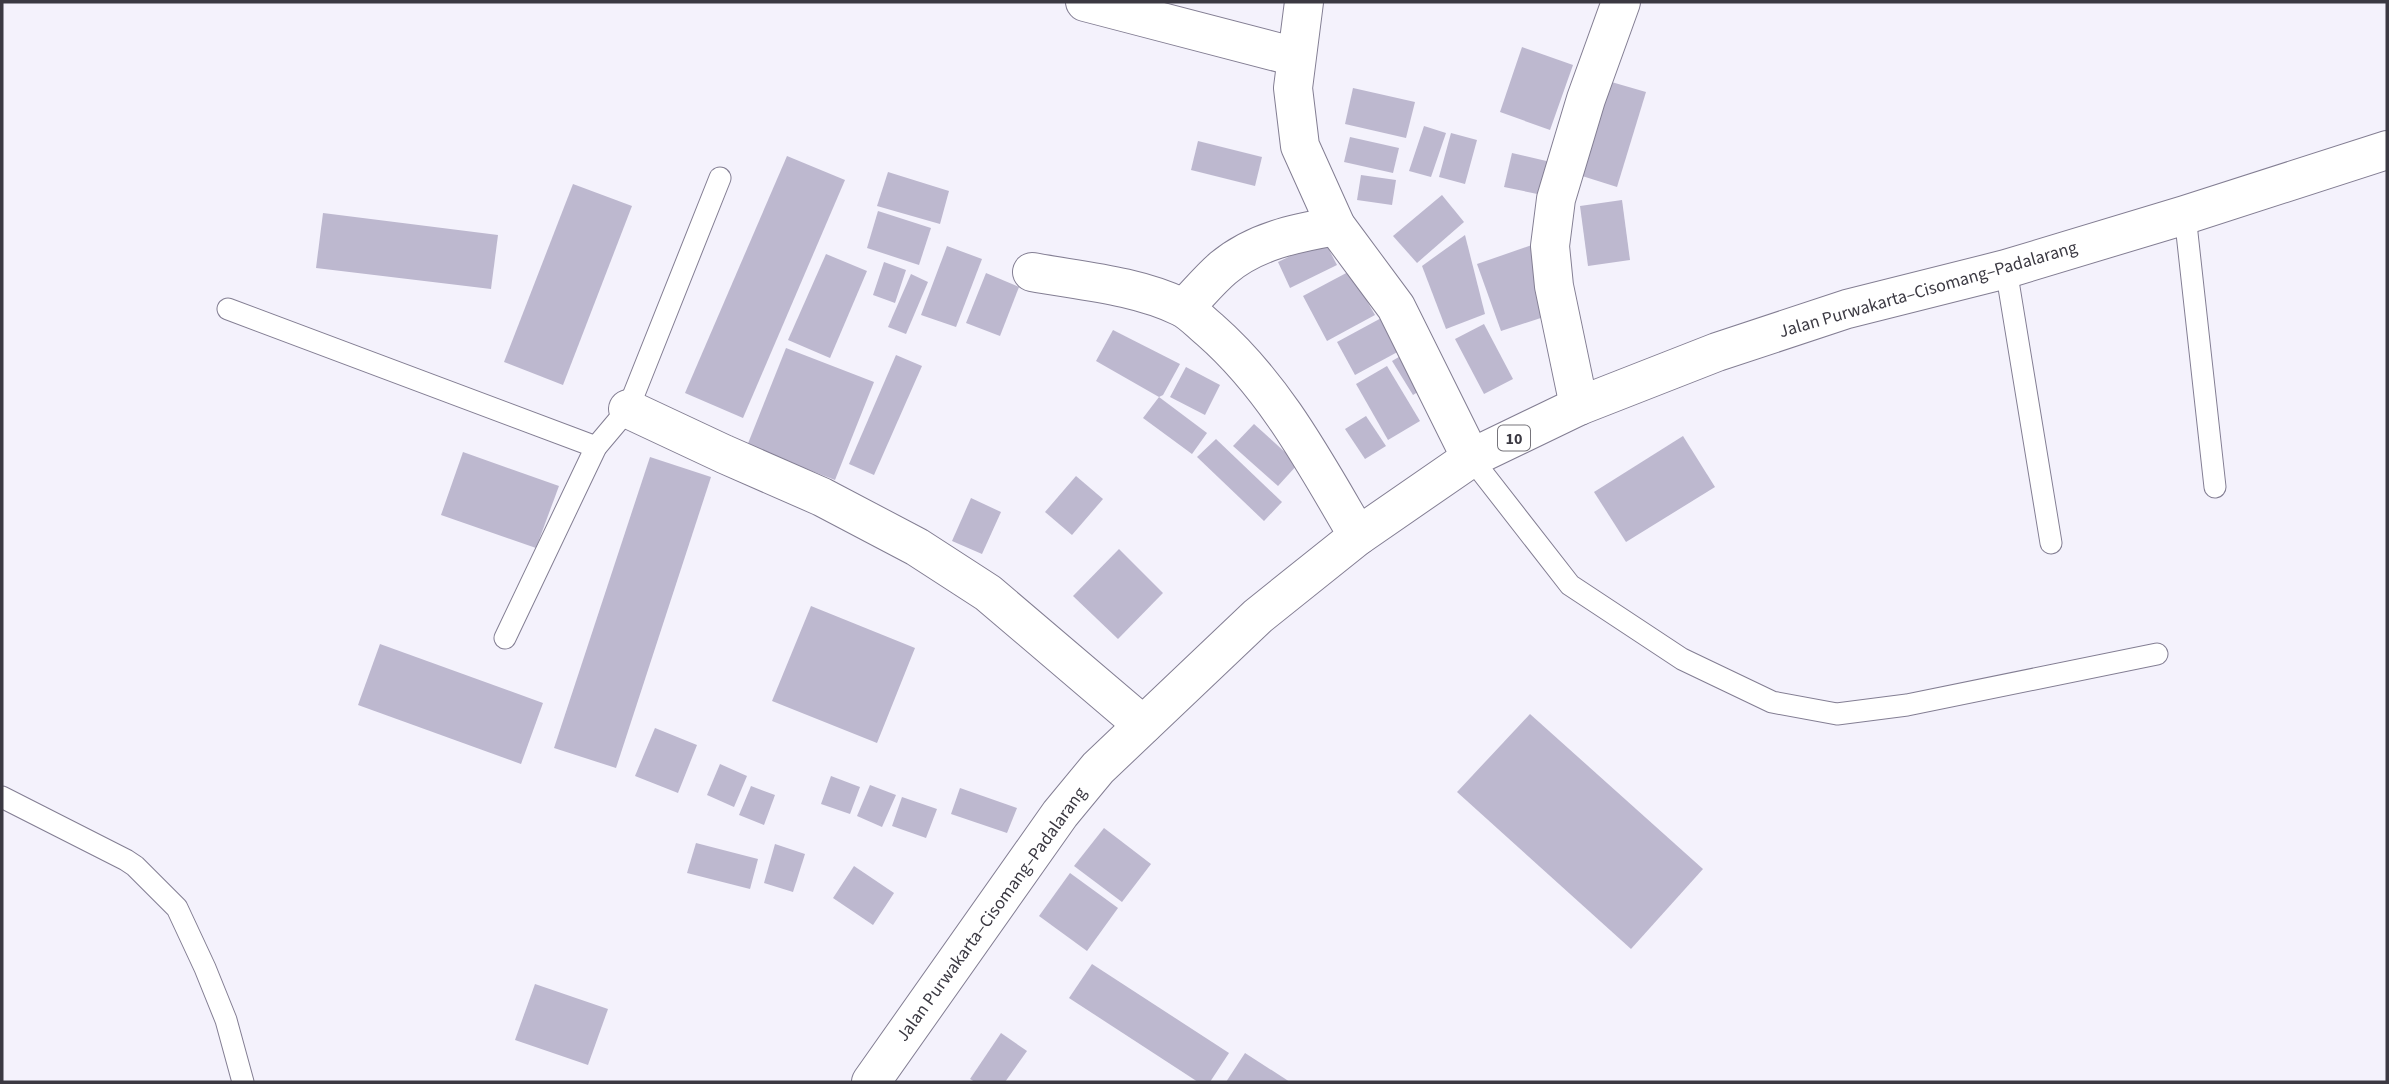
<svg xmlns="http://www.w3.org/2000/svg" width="2389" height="1084" viewBox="0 0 2389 1084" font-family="'Source Sans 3',sans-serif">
<rect width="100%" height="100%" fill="#f4f2fc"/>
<g fill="#bdb8cf">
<polygon points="1522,47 1573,65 1550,130 1500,112"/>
<polygon points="1608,81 1646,92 1617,187 1579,175"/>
<polygon points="1353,88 1415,102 1406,138 1345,124"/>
<polygon points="1424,126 1446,133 1431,177 1409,171"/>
<polygon points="1451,133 1477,140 1465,184 1439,177"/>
<polygon points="1350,137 1399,148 1393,173 1344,162"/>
<polygon points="1198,141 1262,157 1255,186 1191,170"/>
<polygon points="1512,153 1555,163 1547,196 1504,187"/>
<polygon points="787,156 845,180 743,418 685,393"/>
<polygon points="888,172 949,191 940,224 877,206"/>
<polygon points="1361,175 1396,180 1392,205 1357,200"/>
<polygon points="573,184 632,206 563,385 504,362"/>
<polygon points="1442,195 1464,222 1417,263 1393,236"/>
<polygon points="1622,200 1630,260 1588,266 1580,206"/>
<polygon points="878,211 931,228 919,265 867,248"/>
<polygon points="323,213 498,235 491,289 316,268"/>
<polygon points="1465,235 1485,314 1446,329 1422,266"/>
<polygon points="1324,240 1337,265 1290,288 1278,262"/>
<polygon points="1532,245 1556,313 1501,331 1477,264"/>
<polygon points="947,246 982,259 956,327 921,315"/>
<polygon points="826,254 867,271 830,358 788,340"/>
<polygon points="884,262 906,270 895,303 873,295"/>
<polygon points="1350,271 1375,315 1327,341 1303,296"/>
<polygon points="986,273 1019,287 1000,336 966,323"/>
<polygon points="911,274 928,282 906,334 888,327"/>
<polygon points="1385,316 1403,349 1355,375 1337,342"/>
<polygon points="1484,324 1513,379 1484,394 1455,339"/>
<polygon points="1113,330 1180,364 1163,395 1159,397 1096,361"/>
<polygon points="786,348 874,382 835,480 747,446"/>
<polygon points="1409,351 1430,384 1413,395 1392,361"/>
<polygon points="896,355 922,366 874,475 849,464"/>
<polygon points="1387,366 1420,421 1388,440 1356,384"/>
<polygon points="1186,367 1220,385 1205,415 1170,397"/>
<polygon points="1159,397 1207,433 1192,454 1143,418"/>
<polygon points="1366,416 1386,446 1365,459 1345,429"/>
<polygon points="1254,424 1298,464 1278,486 1233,446"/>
<polygon points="1683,436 1715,487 1626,542 1594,492"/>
<polygon points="1216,439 1282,502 1264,521 1197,457"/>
<polygon points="463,452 559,486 536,548 441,515"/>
<polygon points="650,457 711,477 616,768 554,748"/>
<polygon points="1076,476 1103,499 1072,535 1045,512"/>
<polygon points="971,498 1001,512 982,554 952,541"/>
<polygon points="1119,549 1163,593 1118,639 1073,596"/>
<polygon points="811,606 915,648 877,743 772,701"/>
<polygon points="380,644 543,703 521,764 358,705"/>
<polygon points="1530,714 1703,869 1631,949 1457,792"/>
<polygon points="655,728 697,745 678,793 635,776"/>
<polygon points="720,764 747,776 734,807 707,795"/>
<polygon points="831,776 860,787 850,814 821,804"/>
<polygon points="870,785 896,795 882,827 857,816"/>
<polygon points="751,786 775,795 764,825 739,815"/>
<polygon points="960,788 1017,808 1007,833 951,814"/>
<polygon points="902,797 937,809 926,838 892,826"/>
<polygon points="1104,828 1151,864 1122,902 1074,866"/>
<polygon points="696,843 758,859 750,889 687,873"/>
<polygon points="775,844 805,854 793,892 764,883"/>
<polygon points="854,866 894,893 873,925 833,898"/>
<polygon points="1070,873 1118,908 1087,951 1039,916"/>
<polygon points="1092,964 1229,1053 1210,1082 1198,1082 1069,998"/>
<polygon points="535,984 608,1009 588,1065 515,1040"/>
<polygon points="1001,1033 1027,1051 1005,1082 975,1082 970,1079"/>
<polygon points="1245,1053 1290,1082 1226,1082"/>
</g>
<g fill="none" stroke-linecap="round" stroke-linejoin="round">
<g stroke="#837e93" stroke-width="23">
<g id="service">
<polyline points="2185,215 2215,487"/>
<polyline points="2006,269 2051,543"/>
<polyline points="228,309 596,447"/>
<polyline points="1471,458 1570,585 1682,659 1772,702 1837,714 1907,705 2157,654"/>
<polyline points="505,638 596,447 628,409 720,178"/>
<polyline points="2,797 126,860 135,866 177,908 205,968 226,1020 243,1082"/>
</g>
</g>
<g stroke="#837e93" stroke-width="40">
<g id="minor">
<polyline points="1085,2 1296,57"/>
<polyline points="1304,2 1293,88 1300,146 1336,226 1396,307 1471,458"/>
<path d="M1032 272C1081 281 1135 285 1181 307 1192 312 1201 323 1210 330 1275 387 1315 463 1358 536"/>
<path d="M1184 308C1197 295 1209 280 1223 268 1255 241 1296 233 1336 226"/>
<polyline points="1579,406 1554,286 1550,246 1556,199 1586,99 1621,2"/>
<polyline points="628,409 724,454 822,497 917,547 988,593 1143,725"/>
</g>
</g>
<g stroke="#837e93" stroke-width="40">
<polyline id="trunk" points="871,1082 1060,814 1098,768 1258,616 1358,536 1471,458 1579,406 1717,352 1847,309 2006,269 2185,215 2387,150"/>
</g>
<use href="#service" stroke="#fff" stroke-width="21"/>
<use href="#minor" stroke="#fff" stroke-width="38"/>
<use href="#trunk" stroke="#fff" stroke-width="38"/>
</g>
<g text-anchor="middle" stroke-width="7" stroke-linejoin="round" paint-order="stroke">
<rect fill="#fff" stroke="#76747b" stroke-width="2" x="1498" y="425.5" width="32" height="25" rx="5"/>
<g font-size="16" font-weight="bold" fill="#3b3942">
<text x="1514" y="444">10</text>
</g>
<g font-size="18" fill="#3b3942" stroke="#fff">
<text transform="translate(1928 289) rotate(-16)" y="6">Jalan Purwakarta–Cisomang–Padalarang</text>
<text transform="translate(991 914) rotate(-54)" y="6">Jalan Purwakarta–Cisomang–Padalarang</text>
</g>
</g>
<rect width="2389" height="1084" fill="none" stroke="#3b3942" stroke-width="7"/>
</svg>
